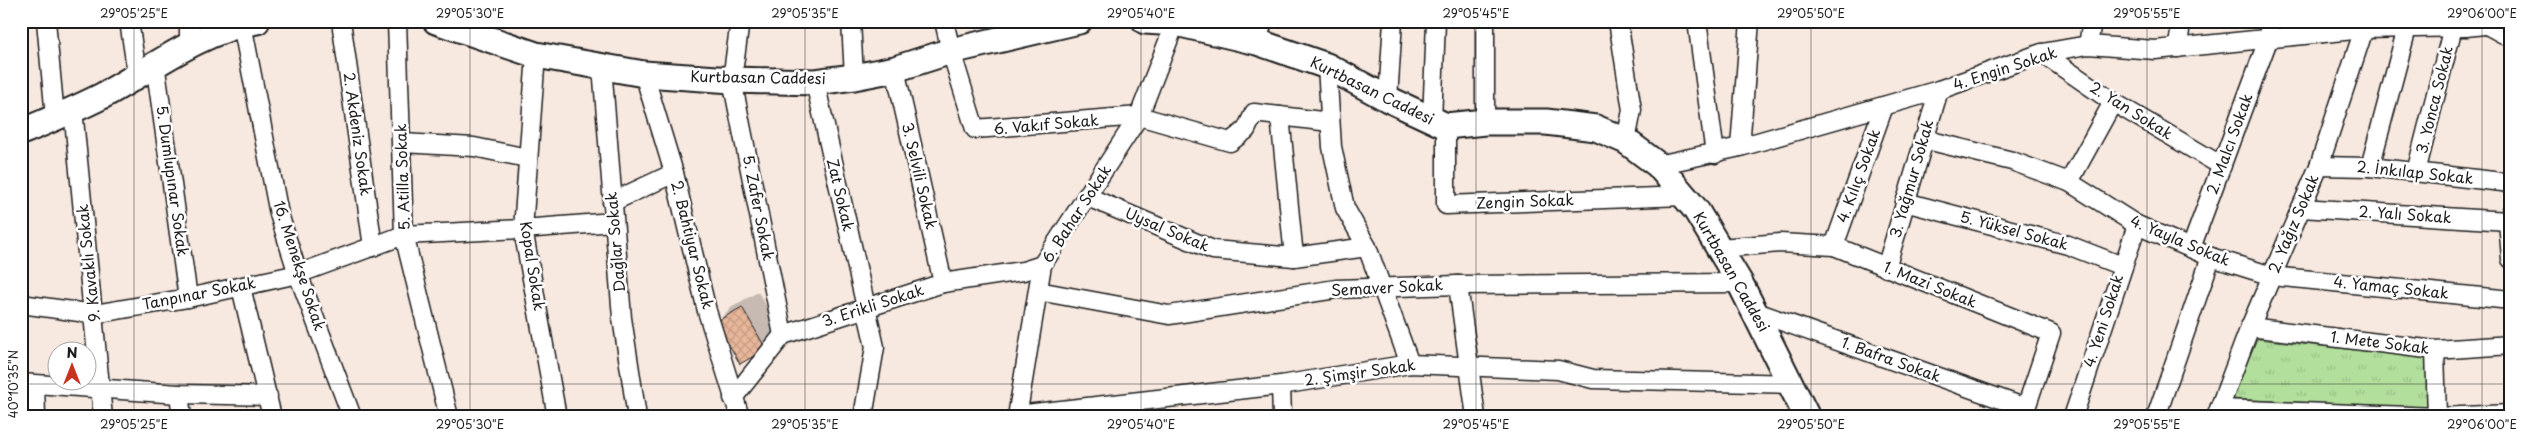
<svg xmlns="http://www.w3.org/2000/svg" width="2532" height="438" viewBox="0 0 2532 438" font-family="'Playpen Sans',sans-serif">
<defs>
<pattern id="grass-tufts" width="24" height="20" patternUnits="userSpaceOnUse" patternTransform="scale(1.25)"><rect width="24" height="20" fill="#b3df9d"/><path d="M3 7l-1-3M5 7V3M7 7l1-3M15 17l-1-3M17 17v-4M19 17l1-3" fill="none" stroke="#99bf87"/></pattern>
<pattern id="building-cross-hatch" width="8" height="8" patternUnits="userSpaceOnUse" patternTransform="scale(1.25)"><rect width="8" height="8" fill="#e8b699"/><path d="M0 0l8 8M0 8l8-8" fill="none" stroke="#c69c83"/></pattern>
</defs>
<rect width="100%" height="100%" fill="#f8e9e0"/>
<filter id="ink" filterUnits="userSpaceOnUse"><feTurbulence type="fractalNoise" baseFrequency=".02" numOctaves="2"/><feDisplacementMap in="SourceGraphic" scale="10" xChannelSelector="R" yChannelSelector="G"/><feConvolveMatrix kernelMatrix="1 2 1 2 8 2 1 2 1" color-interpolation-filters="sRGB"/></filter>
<g filter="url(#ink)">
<polygon fill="url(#grass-tufts)" stroke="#687e5c" points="2257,339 2427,358 2427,408 2232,399"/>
<polygon fill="#0003" points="758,292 782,332 766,348 717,322 733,306"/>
<polygon fill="url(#building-cross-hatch)" stroke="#1c1c1c" points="742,307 766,349 740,364 716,322"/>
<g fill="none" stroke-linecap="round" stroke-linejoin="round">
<g stroke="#1c1c1c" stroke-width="21">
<g id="minor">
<polyline points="46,21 55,117"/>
<polyline points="129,21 137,74"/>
<polyline points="189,21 189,45"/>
<polyline points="341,21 373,247"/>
<polyline points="397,21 404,235 449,417"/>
<polyline points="740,21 732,80 783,335"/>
<polyline points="851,21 854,77"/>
<polyline points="944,21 951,51 975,129 1139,116 1230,142 1246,130 1254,113 1330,122"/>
<polyline points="1618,21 1632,110 1626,141"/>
<polyline points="1697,21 1715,154"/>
<polyline points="242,24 279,214 298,274 352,417"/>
<polyline points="2487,25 2511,38"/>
<polyline points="1257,42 1263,21"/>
<polyline points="2088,45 2092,21"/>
<polyline points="2178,48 2181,21"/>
<polyline points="2042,53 2113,102 2222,166"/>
<polyline points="536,55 523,229 557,417"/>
<polyline points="155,63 188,298"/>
<polyline points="602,66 622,318 637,417"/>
<polyline points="1327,66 1332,147 1345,208 1367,247 1410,364"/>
<polyline points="895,69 943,283"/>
<polyline points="644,74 674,173 707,311 740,417"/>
<polyline points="815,82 875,347 863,417"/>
<polyline points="1388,99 1393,21"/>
<polyline points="73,109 103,417"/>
<polyline points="1280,116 1294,257"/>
<polyline points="1432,121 1436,21"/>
<polyline points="1485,122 1485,21"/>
<polyline points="1446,126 1446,205 1684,196"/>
<polyline points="1923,139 2012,161 2069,182 2137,225 2211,257 2272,276 2511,300"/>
<polyline points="402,143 474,147 527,158"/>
<polyline points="1740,147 1750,21"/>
<polyline points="1658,165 1740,147 1939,90 2042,53 2088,45 2155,50 2364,29 2466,27 2511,22"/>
<polyline points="2319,166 2370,167 2511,183"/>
<polyline points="2370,167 2407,28"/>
<polyline points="2416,172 2453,27"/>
<polyline points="2069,182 2113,102"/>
<polyline points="1088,197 1213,250 1294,257 1367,247"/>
<polyline points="612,202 674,173"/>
<polyline points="1905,202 2068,245 2122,266"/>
<polyline points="2301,208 2508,221"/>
<polyline points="2511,212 2508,221 2511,259"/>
<polyline points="1834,246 1884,106"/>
<polyline points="1720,248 1780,243 1834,246 2051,333 2023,417"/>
<polyline points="2191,248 2268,40 2270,21"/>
<polyline points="1886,268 1939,90"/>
<polyline points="1458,285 1476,417"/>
<polyline points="241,287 272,417"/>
<polyline points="1038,291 1169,315 1336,289 1458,285 1740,283"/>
<polyline points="21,304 94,314 188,298 298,274 404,235 523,229 613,222"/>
<polyline points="1756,312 2026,408"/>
<polyline points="2250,327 2435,350 2511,345"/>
<polyline points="2435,350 2437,417"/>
<polyline points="21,383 179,394 268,396"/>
<polyline points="35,385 36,417"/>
<polyline points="1281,385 1282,417"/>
<polyline points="179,394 182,417"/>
<polyline points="733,398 783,335 943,283 1023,271 1042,265"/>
<polyline points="2220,409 2437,417 2511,414"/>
<polyline points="1017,415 1281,385 1410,364 1558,370 1593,379 1793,384"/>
<polyline points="1017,417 1042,265 1139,116 1176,21"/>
<polyline points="2073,417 2137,225"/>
<polyline points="2156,417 2211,257"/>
<polyline points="2216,417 2250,327 2319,166 2364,29"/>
</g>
</g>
<g stroke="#1c1c1c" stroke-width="29">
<g id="secondary">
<polyline points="436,21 536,55 644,74 732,80 815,82 854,77 895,69 951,51 1079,21"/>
<polyline points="1145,21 1176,23 1257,42 1327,66 1388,99 1446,126 1485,122 1546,122 1596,128 1626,141 1658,165 1696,210 1740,283 1807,417"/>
<path d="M21 132C48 121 76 109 102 96 152 69 199 31 257 21"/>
</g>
</g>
<use href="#minor" stroke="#fff" stroke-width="18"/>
<use href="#secondary" stroke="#fff" stroke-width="25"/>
</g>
</g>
<path fill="none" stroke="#1c1c1c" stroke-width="1" stroke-opacity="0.45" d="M134 21V417M470 21V417M805 21V417M1141 21V417M1476 21V417M1811 21V417M2147 21V417M2482 21V417M21 384H2511"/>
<g text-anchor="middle" stroke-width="5" stroke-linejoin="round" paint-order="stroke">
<g font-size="15" fill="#1c1c1c" stroke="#fff">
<text transform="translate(2005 69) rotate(-18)" y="5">4. Engin Sokak</text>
<text transform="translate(758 78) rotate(1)" y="5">Kurtbasan Caddesi</text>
<text transform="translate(1372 91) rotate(26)" y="5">Kurtbasan Caddesi</text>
<text transform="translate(2435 100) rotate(-76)" y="5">3. Yonca Sokak</text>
<text transform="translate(2131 111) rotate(32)" y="5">2. Yan Sokak</text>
<text transform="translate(1046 125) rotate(-5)" y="5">6. Vakıf Sokak</text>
<text transform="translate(357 134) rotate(82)" y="5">2. Akdeniz Sokak</text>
<text transform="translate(2230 144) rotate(-70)" y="5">2. Malcı Sokak</text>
<text transform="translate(2415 173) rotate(6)" y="5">2. İnkılap Sokak</text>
<text transform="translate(919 176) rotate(77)" y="5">3. Selvili Sokak</text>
<text transform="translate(1859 176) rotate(-70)" y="5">4. Kılıç Sokak</text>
<text transform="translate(403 177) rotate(-92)" y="5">5. Atilla Sokak</text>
<text transform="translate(1912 179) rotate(-74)" y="5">3. Yağmur Sokak</text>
<text transform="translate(172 181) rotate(82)" y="5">5. Dumlupınar Sokak</text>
<text transform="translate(840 195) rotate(77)" y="5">Zat Sokak</text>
<text transform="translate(1525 202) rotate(-2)" y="5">Zengin Sokak</text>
<text transform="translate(758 208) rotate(79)" y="5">5. Zafer Sokak</text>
<text transform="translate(1077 214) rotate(-57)" y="5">6. Bahar Sokak</text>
<text transform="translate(2405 215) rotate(4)" y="5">2. Yalı Sokak</text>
<text transform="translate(2294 224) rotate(-67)" y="5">2. Yağız Sokak</text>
<text transform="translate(1167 230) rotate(23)" y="5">Uysal Sokak</text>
<text transform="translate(2014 231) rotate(15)" y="5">5. Yüksel Sokak</text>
<text transform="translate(2180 241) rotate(23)" y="5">4. Yayla Sokak</text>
<text transform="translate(616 242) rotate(-95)" y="5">Dağlar Sokak</text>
<text transform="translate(692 245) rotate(76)" y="5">2. Bahtiyar Sokak</text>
<text transform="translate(89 263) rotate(-96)" y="5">9. Kavaklı Sokak</text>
<text transform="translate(299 266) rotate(72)" y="5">16. Menekşe Sokak</text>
<text transform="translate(532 266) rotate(81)" y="5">Kopal Sokak</text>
<text transform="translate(1731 272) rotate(60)" y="5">Kurtbasan Caddesi</text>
<text transform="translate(1930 285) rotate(22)" y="5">1. Mazi Sokak</text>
<text transform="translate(1387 288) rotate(-3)" y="5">Semaver Sokak</text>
<text transform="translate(2391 288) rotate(6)" y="5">4. Yamaç Sokak</text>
<text transform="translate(199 294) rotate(-11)" y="5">Tanpınar Sokak</text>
<text transform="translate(873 306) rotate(-18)" y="5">3. Erikli Sokak</text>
<text transform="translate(2104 321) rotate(-72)" y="5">4. Yeni Sokak</text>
<text transform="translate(2380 343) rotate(7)" y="5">1. Mete Sokak</text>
<text transform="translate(1891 360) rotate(20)" y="5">1. Bafra Sokak</text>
<text transform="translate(1360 373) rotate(-8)" y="5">2. Şimşir Sokak</text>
</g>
</g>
<rect width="2532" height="438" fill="none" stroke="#fff" stroke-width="55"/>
<g transform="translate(72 366)"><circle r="24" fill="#ffffff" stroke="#a4a4a4"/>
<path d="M0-4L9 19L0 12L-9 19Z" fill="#c8321e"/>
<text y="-8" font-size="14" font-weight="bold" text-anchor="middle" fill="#1c1c1c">N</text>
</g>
<rect x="28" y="28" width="2476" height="382" fill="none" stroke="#1c1c1c" stroke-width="2"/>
<g font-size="12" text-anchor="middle" fill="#1c1c1c">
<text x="134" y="18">29°05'25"E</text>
<text x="470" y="18">29°05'30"E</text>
<text x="805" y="18">29°05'35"E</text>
<text x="1141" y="18">29°05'40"E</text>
<text x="1476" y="18">29°05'45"E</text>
<text x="1811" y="18">29°05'50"E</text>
<text x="2147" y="18">29°05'55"E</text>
<text x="2482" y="18">29°06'00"E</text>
<text transform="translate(14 384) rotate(-90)" y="4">40°10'35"N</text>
<text x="134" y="429">29°05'25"E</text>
<text x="470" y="429">29°05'30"E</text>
<text x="805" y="429">29°05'35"E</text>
<text x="1141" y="429">29°05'40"E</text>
<text x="1476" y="429">29°05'45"E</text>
<text x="1811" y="429">29°05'50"E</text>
<text x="2147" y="429">29°05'55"E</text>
<text x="2482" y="429">29°06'00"E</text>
</g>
</svg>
